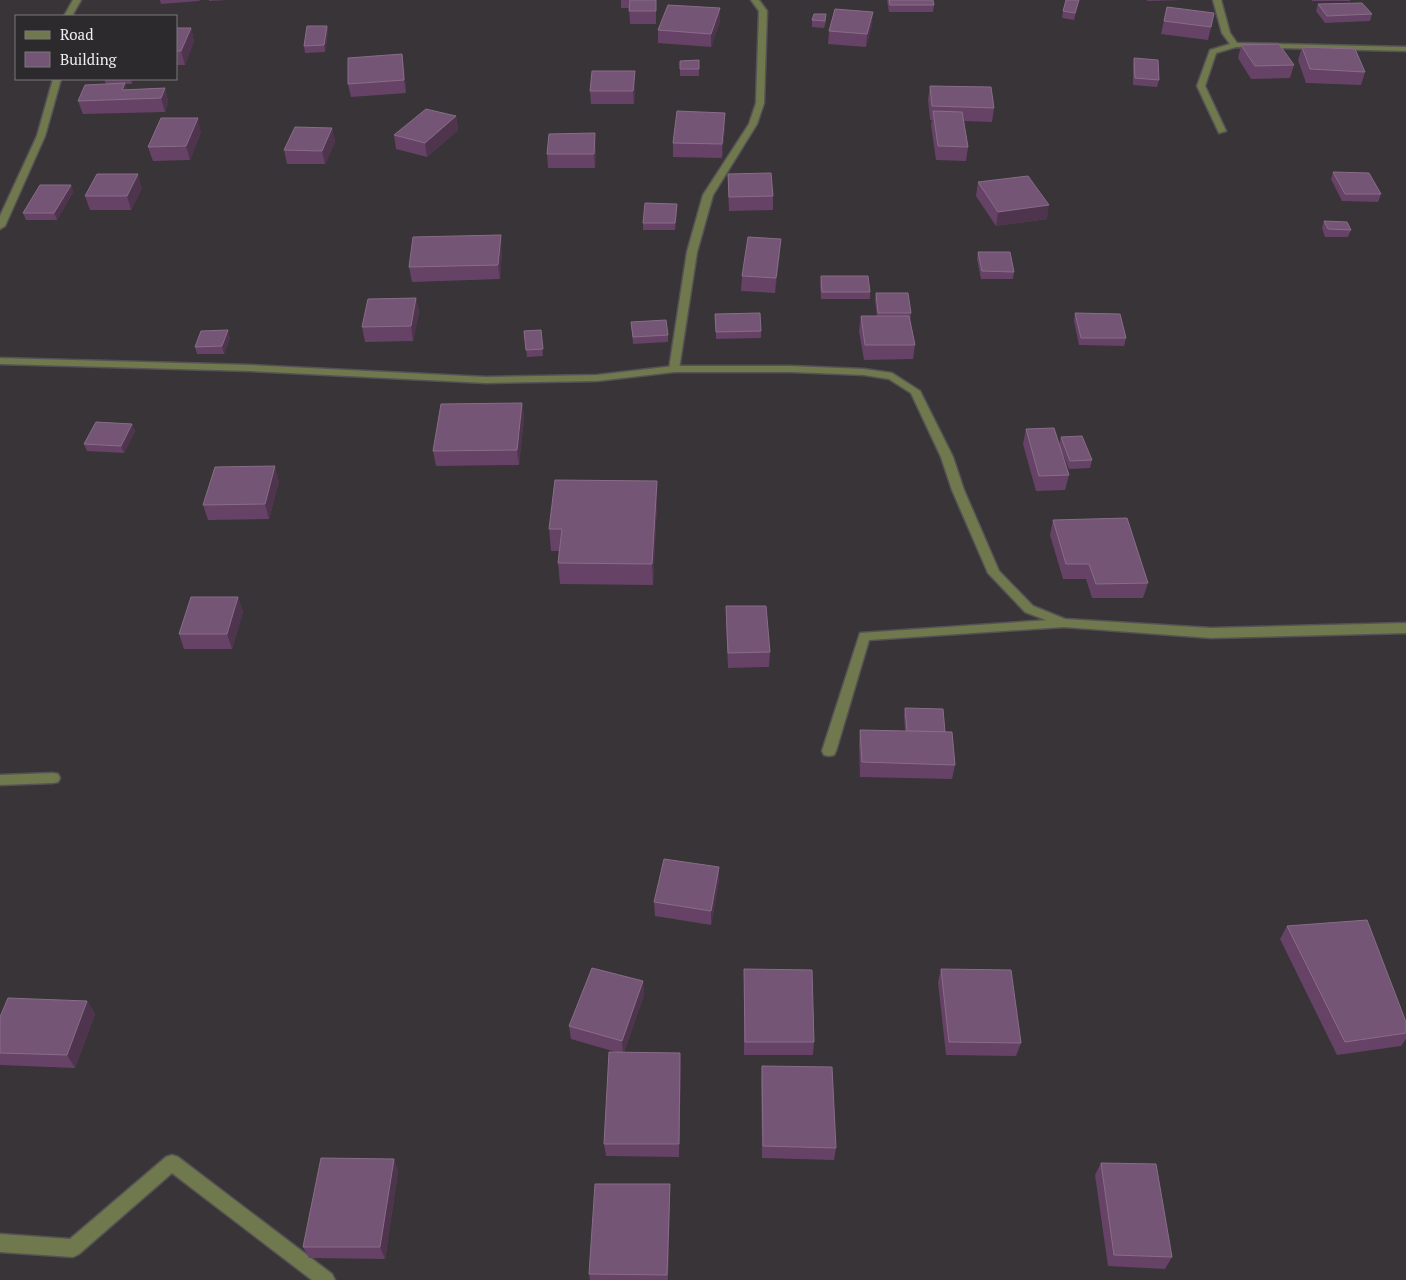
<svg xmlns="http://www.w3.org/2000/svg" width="1406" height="1280" viewBox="0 0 1406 1280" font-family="'PT Serif',serif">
<rect width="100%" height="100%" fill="#383437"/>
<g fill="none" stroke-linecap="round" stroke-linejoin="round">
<g stroke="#555255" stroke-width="3">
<g id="minor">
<polygon points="73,0 81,0 72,16 64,16"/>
<polygon points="751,0 759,0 767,11 764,103 757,124 713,195 697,252 679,369 674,372 669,369 687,252 703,195 749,124 756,103 759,11"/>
<polygon points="1213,0 1221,0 1230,33 1237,43 1406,47 1406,51 1236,47 1216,53 1205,86 1226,131 1219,133 1197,86 1210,50 1230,44 1222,33"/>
<polygon points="53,79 61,79 45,136 5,226 0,229 0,216 37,136"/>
<polygon points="1064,619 1068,620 1070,623 1068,626 1064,627 869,640 836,751 834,755 829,756 824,755 822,751 860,633"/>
<polygon points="53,773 58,774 60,778 58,782 53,783 0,785 0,775"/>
<polygon points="172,1155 178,1157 332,1274 335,1280 312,1280 172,1173 79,1254 73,1257 0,1252 0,1234 70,1239 166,1157"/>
</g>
</g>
<g stroke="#555255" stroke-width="3">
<polygon id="tertiary" points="0,358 251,365 486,377 597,375 674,366 791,366 864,369 892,373 920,391 953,457 964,490 999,571 1033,606 1065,619 1211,628 1406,623 1406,633 1211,638 1064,627 1025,612 988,573 952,490 941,457 911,393 889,379 864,375 791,372 674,372 597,381 486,383 251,371 0,364"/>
</g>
<use href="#minor" fill="#70784d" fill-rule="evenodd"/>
<use href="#tertiary" fill="#70784d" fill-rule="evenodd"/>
</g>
<g fill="#664366">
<polygon points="160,0 200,0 199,1 161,4"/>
<polygon points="209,0 228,0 209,1"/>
<polygon points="621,0 656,0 656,24 630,24 629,8 621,8"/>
<polygon points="887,0 933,0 934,5 933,12 889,12"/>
<polygon points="1079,0 1074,20 1062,18 1063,11"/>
<polygon points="1147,0 1183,0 1147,1"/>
<rect x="1312" y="0" width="38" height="1"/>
<polygon points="1318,4 1372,14 1370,21 1325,23 1316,11"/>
<polygon points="1167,7 1211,27 1208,40 1161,34"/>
<polygon points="812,20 826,21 824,28 812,27"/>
<polygon points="720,21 711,47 658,43 658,30"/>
<polygon points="872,25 866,47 828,44 829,31"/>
<polygon points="327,26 328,32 325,52 305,53 304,46"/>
<polygon points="176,28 191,28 194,41 185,65 176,65"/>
<polygon points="1241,45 1294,65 1290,78 1251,79 1238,58"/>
<polygon points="1302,47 1365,72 1361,85 1306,83 1298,60"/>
<polygon points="402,54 404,67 406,93 351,97 348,84"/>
<polygon points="1134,58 1159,80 1157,87 1133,85 1133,65"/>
<polygon points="699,60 699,76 680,76 680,61"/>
<polygon points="104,79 134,79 132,84 125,84 126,90 165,88 168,102 165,112 83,114 78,101 106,84"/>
<polygon points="635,84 634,104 591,104 590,91"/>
<polygon points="930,86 994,108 992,122 964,121 968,147 966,161 936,160 931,125 932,120 930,120 928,99"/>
<polygon points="725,113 725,126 722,158 673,157 673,143"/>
<polygon points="456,116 458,130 427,157 396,149 394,135"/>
<polygon points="332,128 335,142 325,164 287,164 284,150"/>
<polygon points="201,132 190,160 153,161 148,147"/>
<polygon points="596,147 595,168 548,168 547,154"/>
<polygon points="1333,172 1381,194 1378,202 1342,201 1331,179"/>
<polygon points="728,174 773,196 773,210 729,211 728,188"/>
<polygon points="978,182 1047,219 996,226 976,196"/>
<polygon points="71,185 73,192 57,220 26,220 23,213"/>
<polygon points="142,188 131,210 90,210 85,196"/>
<polygon points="677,211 675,230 643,230 643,223"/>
<polygon points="1324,221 1351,230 1348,237 1325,237 1322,228"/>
<polygon points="502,250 500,279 412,282 409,267"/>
<polygon points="978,252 1014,272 1013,279 981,279 977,259"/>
<polygon points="780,253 775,293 741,291 742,276"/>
<polygon points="821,276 870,292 870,299 821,299 820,283"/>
<polygon points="876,293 911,313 910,321 915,345 913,359 864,360 859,331 861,316 877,316 875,300"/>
<polygon points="416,298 419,312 413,341 365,342 362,327"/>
<polygon points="1075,313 1126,338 1124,346 1079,345 1074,321"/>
<polygon points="715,314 761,331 761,338 716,339"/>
<polygon points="631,322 668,335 668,342 633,344"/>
<polygon points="541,330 543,356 527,357 524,331"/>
<polygon points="230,338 224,354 197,354 195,347"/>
<polygon points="522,403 524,418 519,465 436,466 433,451"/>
<polygon points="132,424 135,431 124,453 87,451 84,444"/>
<polygon points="1026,429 1059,445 1061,437 1092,460 1090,468 1069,469 1060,447 1069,475 1065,490 1036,491 1023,444"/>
<polygon points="279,481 269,519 208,520 203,505"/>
<polygon points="657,481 657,503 653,585 560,584 558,563 559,551 551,551 549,529"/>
<polygon points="1053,520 1148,583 1143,598 1092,598 1086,579 1063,579 1050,535"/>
<polygon points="238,597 243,612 232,649 184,649 179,634"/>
<polygon points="726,606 770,652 769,667 728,668 726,621"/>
<polygon points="905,708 945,732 955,765 952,779 860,777 859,744 860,730 905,731 904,715"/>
<polygon points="719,867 719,881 711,925 655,916 654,902"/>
<polygon points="1287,926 1406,1022 1406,1039 1401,1046 1337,1055 1280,939"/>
<polygon points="744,969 814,1042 813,1055 744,1055"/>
<polygon points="941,969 1021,1043 1016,1056 946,1055 938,982"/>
<polygon points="643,981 644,995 624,1052 681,1066 679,1157 606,1156 604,1144 616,1052 571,1039 569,1026"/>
<polygon points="87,1001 95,1014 75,1068 0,1065 0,1017"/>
<polygon points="762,1066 836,1148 834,1160 762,1158 761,1079"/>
<polygon points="394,1159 398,1172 385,1259 309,1258 303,1247"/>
<polygon points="1101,1163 1172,1257 1165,1269 1108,1266 1095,1175"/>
<polygon points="670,1184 670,1197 668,1280 590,1280 589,1274"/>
</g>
<g fill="#4e354d">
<polygon points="720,8 720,21 711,47 711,34"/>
<polygon points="873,12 872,25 866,47 867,34"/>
<polygon points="327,26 328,32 325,52 324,45"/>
<polygon points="191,28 194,41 185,65 181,51"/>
<polygon points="402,54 404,67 406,93 404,80"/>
<polygon points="635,71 635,84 634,104 633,91"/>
<polygon points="130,79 134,79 132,84"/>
<polygon points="125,83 129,97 122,90"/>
<polygon points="165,88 168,102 165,112 161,98"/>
<polygon points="725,113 725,126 722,158 722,144"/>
<polygon points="456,116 458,130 427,157 425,143"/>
<polygon points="198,118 201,132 190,160 186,146"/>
<polygon points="332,128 335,142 325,164 322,151"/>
<polygon points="595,133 596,147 595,168 594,154"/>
<polygon points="138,174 142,188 131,210 127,196"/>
<polygon points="71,185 73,192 57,220 54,213"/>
<polygon points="677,204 677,211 675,230 675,223"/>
<polygon points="1049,205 1047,219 996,226 998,212"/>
<polygon points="501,235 502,250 500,279 498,265"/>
<polygon points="781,239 780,253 775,293 776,278"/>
<polygon points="416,298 419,312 413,341 411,326"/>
<polygon points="228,330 230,338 224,354 222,346"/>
<polygon points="522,403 524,418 519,465 517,450"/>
<polygon points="132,424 135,431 124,453 121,446"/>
<polygon points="275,466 279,481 269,519 265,504"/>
<polygon points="657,481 657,503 653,585 652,564"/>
<polygon points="238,597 243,612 232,649 227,634"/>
<polygon points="719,867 719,881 711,925 711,911"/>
<polygon points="643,981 644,995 623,1054 622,1041"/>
<polygon points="87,1001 95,1014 75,1068 67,1055"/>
<polygon points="680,1053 681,1066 679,1157 679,1144"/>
<polygon points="394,1159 398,1172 385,1259 380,1247"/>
<polygon points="670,1184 670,1197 667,1280 667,1275"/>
</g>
<g fill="#755575" stroke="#886d88">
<polygon points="630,0 656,0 656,11 629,11"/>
<polygon points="889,0 933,0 934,5 890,5"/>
<polygon points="1066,0 1079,0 1075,13 1063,11"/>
<polygon points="1362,3 1372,14 1327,16 1318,4"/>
<polygon points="668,5 720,8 711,34 658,30"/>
<polygon points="1167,7 1214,13 1211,27 1164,21"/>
<polygon points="835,9 873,12 867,34 829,31"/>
<polygon points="814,14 826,14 825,21 812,20"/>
<polygon points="307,26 327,26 324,45 304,46"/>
<polygon points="176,28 191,28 181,51 176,51"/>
<polygon points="1279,44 1294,65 1255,66 1241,45"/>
<polygon points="1302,47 1355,49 1365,72 1310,69"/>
<polygon points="402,54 404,80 348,84 348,58"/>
<polygon points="1134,58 1158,60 1159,80 1135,78"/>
<polygon points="699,60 699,69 680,69 680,61"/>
<polygon points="592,71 635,71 633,91 590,91"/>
<polygon points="125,83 122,90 165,88 161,98 78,101 85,85"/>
<polygon points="930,86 991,87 994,108 932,106"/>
<polygon points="426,109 456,116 425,143 394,135"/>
<polygon points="677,111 725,113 722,144 673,143"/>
<polygon points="933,111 962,112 968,147 938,146"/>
<polygon points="161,118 198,118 186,146 148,147"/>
<polygon points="295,127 332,128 322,151 284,150"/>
<polygon points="595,133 594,154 547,154 549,134"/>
<polygon points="1333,172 1369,173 1381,194 1345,194"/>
<polygon points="771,173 773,196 729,197 728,174"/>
<polygon points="97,174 138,174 127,196 85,196"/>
<polygon points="1028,176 1049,205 998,212 978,182"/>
<polygon points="40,185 71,185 54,213 23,213"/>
<polygon points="645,203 677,204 675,223 643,223"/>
<polygon points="1324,221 1347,222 1351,230 1328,229"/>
<polygon points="501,235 498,265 409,267 413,237"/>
<polygon points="748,237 781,239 776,278 742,276"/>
<polygon points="978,252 1010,252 1014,272 982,271"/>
<polygon points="821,276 868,276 870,292 822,292"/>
<polygon points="876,293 908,293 911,313 878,313"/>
<polygon points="416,298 411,326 362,327 368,299"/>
<polygon points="760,313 761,331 716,332 715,314"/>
<polygon points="1075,313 1120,314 1126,338 1081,338"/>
<polygon points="861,316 909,316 915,345 865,345"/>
<polygon points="666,320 668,335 633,337 631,322"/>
<polygon points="228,330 222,346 195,347 201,331"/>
<polygon points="541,330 543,349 526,350 524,331"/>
<polygon points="522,403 517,450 433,451 441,404"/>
<polygon points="96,422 132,424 121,446 84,444"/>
<polygon points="1054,428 1069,475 1039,476 1026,429"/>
<polygon points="1082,436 1092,460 1070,461 1061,437"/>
<polygon points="275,466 265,504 203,505 215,467"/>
<polygon points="555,480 657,481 652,564 558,563 562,529 549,529"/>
<polygon points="1127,518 1148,583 1096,584 1089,564 1066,564 1053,520"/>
<polygon points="191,597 238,597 227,634 179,634"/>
<polygon points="726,606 766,606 770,652 728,653"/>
<polygon points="905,708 943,709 945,732 907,731"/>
<polygon points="860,730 952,732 955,765 862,762"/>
<polygon points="664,859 719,867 711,911 654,902"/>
<polygon points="1367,920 1406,1022 1406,1033 1345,1042 1287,926"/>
<polygon points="592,968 643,981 622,1041 569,1026"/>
<polygon points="744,969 812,970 814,1042 745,1042"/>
<polygon points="941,969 1011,970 1021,1043 949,1042"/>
<polygon points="8,998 87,1001 67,1055 0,1053 0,1017"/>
<polygon points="609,1052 680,1053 679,1144 604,1144"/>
<polygon points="762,1066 832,1067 836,1148 763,1146"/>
<polygon points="321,1158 394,1159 380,1247 303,1247"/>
<polygon points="1101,1163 1156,1164 1172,1257 1114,1255"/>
<polygon points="595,1184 670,1184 667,1275 589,1274"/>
</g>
<rect x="15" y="15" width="162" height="65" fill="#2d2a2d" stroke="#7b787b"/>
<rect x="25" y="31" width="25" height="8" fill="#70784d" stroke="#7b787b"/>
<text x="60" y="40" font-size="15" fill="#f0eef0">Road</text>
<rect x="25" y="52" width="25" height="15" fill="#755575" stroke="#7b787b"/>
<text x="60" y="65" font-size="15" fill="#f0eef0">Building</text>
</svg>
